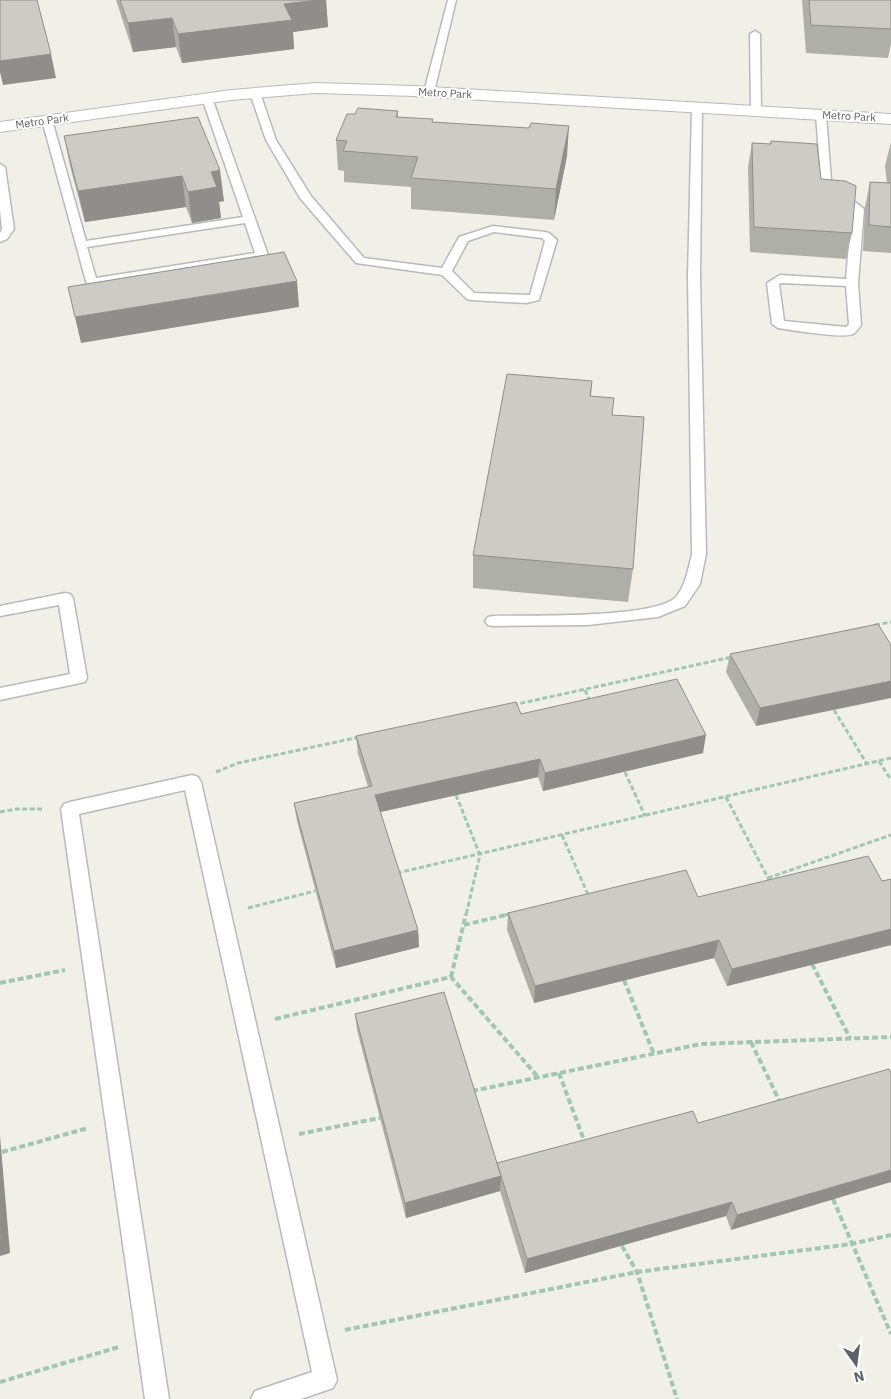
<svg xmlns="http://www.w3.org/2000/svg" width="891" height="1399" viewBox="0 0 891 1399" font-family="'IBM Plex Sans',sans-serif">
<rect width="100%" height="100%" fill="#f0f0e9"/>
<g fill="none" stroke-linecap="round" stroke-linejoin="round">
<g stroke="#b9b9bd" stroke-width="3">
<g id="lane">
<polygon points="448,0 456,0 434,92 429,95 424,92"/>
<polygon points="755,31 760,34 761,111 756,114 751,111 750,34"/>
<path d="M255 90 260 93 276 140 311 196 364 258 442 268 459 237 493 226 545 232 549 233 557 240 539 300 526 303 471 300 467 299 442 275 356 263 300 198 266 140 250 93ZM494 232 542 238 545 241 530 295 474 293 452 271 468 241Z"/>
<path d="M207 95 212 98 268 255 262 258 91 286 87 285 42 120 47 117 52 120 86 241 243 217 202 98ZM245 223 255 253 96 278 87 247Z"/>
<path d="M697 104 702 107 700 277 706 554 700 584 685 606 658 617 588 625 493 626 488 625 485 621 488 617 493 616C527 615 654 619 676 597 686 585 688 569 692 554L688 277 692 107Z"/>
<path d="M821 112 826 115 832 193 855 202 864 209 858 283 861 325C859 328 856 332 853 334 843 339 792 330 778 328L772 324 767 283 780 275 846 279 852 210 822 194 816 115ZM782 283 846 286 849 324 846 327 784 321 779 284Z"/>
<polygon points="0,164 5,167 14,229 7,239 0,242 0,233 2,229 0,210"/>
<polygon points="65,593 70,594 73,598 87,678 85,682 0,700 0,688 70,674 59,605 0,616 0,606"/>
<polygon points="192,775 198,777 201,782 337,1380 333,1388 301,1399 251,1399 255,1391 312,1372 185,790 79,814 169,1399 145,1399 61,809 64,804 70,802"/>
</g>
</g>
<g stroke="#b9b9bd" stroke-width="2">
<polygon id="street" points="316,83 414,86 891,114 891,124 414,96 316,93 231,100 0,132 0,122 231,90"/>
</g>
<g stroke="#a2c5b4" stroke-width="3" stroke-dasharray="5 2.5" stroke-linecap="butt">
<polyline points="875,625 891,622"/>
<polyline points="585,690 590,701"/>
<polyline points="513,705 732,657"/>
<polyline points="834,710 867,764"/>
<polyline points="879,761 891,780"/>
<polyline points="216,772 238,763 360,737"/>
<polyline points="625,772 645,816"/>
<polyline points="456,795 480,855 466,915"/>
<polyline points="726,797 769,880"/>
<polyline points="0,812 16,809 42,809"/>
<polyline points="562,835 589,897"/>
<polyline points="397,873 891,758"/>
<polyline points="768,878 891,835"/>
<polyline points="248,908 315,891"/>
<polyline points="505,915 510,914"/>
</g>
<g stroke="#a2c5b4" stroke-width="4" stroke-dasharray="6 3" stroke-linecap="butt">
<polyline points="464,925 510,914"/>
<polyline points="812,964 850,1038"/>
<polyline points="451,977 466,914"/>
<polyline points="624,980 654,1054"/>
<polyline points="0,983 65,970"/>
<polyline points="275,1019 451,977 538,1077"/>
<polyline points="751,1042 780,1102"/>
<polyline points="559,1073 585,1143"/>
<polyline points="472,1091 701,1044 891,1037"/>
<polyline points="299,1134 380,1118"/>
<polyline points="2,1152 88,1128"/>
<polyline points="833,1199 891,1334"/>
<polyline points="622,1246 637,1272 677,1399"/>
<polyline points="345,1330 637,1272 851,1244 891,1235"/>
<polyline points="0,1382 119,1347"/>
</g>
<use href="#lane" fill="#fff" fill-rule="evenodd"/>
<use href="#street" fill="#fff" fill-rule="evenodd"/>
</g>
<g fill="#afafa9">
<polygon points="116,0 326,0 328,27 293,32 294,49 182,63 176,47 133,52"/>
<polygon points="802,0 891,0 891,44 888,58 806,53"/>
<polygon points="398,111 398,117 433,122 567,156 554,220 411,209 411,187 344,182 344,171 338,170 336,140 355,114"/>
<polygon points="198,117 224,201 219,202 221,218 192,223 186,207 85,222 70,166 64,136"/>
<polygon points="771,141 821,179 852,233 846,259 750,252 748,167 752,143 770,144"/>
<polygon points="891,142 891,253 863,251 865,207 870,182 887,183 885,166"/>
<polygon points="592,381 591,396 612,415 633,569 628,602 473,588 473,555"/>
<polygon points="878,624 756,726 726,672 730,654"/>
<polygon points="521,714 703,753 543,791 538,777 380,812 418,930 419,947 336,968 297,821 294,803 368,787 358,754 356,736"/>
<polygon points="891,879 891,945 727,986 714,958 534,1003 507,930 508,913 882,881"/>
<polygon points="355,1014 497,1163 698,1123 889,1069 731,1230 726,1216 525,1273 500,1191 406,1218 357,1030"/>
</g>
<g fill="#8f8e8a">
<polygon points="319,0 326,0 328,27 293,32 294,49 182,63 178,34 284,4"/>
<polygon points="172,18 176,47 133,52 128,23"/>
<polygon points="51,54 56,78 3,85 0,72 0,61"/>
<polygon points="569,126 567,156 554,220 556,189"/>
<polygon points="220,170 224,201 219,202 221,218 192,223 188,192 211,172"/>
<polygon points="182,176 186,207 85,222 78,191"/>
<polygon points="297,281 299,307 81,343 75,317"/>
<polygon points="891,681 891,698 756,726 760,708"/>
<polygon points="706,735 703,753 543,791 545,773"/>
<polygon points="540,759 538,777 376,813 375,795"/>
<polygon points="891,929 891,945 727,986 732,969"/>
<polygon points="418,930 419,947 336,968 334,951"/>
<polygon points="719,940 714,958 534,1003 535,986"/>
<polygon points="0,1136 10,1253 0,1256"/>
<polygon points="891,1170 891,1182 731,1230 737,1215"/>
<polygon points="501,1176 500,1191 406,1218 405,1203"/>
<polygon points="732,1202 726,1216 525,1273 527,1259"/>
</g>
<g fill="#cccbc5" stroke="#8f8e8a">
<polygon points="0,0 37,0 51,54 0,61"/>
<polygon points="120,0 319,0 284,4 292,20 178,34 172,18 128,23"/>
<polygon points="809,0 891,0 891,29 811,25"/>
<polygon points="358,108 398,111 396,117 433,119 432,122 529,128 531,123 569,126 556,189 411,178 418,157 343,151 347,141 336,140 347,114 355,114"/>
<polygon points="198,117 220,170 211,172 217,187 188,192 182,176 78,191 64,136"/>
<polygon points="771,141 817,144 821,179 845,181 856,186 852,233 754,227 752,143 771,144"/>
<polygon points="870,182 891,183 891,227 869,225"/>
<polygon points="284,252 297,281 75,317 68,287"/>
<polygon points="507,374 592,381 590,396 614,398 612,415 644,417 633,569 473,555"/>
<polygon points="878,624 891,645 891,681 760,708 730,654"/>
<polygon points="677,679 706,735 545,773 540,759 375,795 418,930 334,951 294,803 372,786 356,736 516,702 521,714"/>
<polygon points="868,856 882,881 891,879 891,929 732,969 719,940 535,986 508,913 686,870 698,897"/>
<polygon points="444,992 501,1176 405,1203 355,1014"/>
<polygon points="889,1069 891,1073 891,1170 737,1215 732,1202 527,1259 497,1163 693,1111 698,1123"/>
<polygon points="0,1223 1,1239 0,1240"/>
</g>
<g text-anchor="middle" stroke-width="4" stroke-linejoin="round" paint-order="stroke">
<g font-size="11" fill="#606167" stroke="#fff">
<text transform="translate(445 93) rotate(3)" y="4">Metro Park</text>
<text transform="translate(849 116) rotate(3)" y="4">Metro Park</text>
<text transform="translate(42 121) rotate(-8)" y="4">Metro Park</text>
</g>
</g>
<g transform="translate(856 1364) rotate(166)" stroke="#ffffff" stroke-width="4" paint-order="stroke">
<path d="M0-4L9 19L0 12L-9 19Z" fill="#606167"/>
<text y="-8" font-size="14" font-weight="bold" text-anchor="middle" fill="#606167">N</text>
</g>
</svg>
